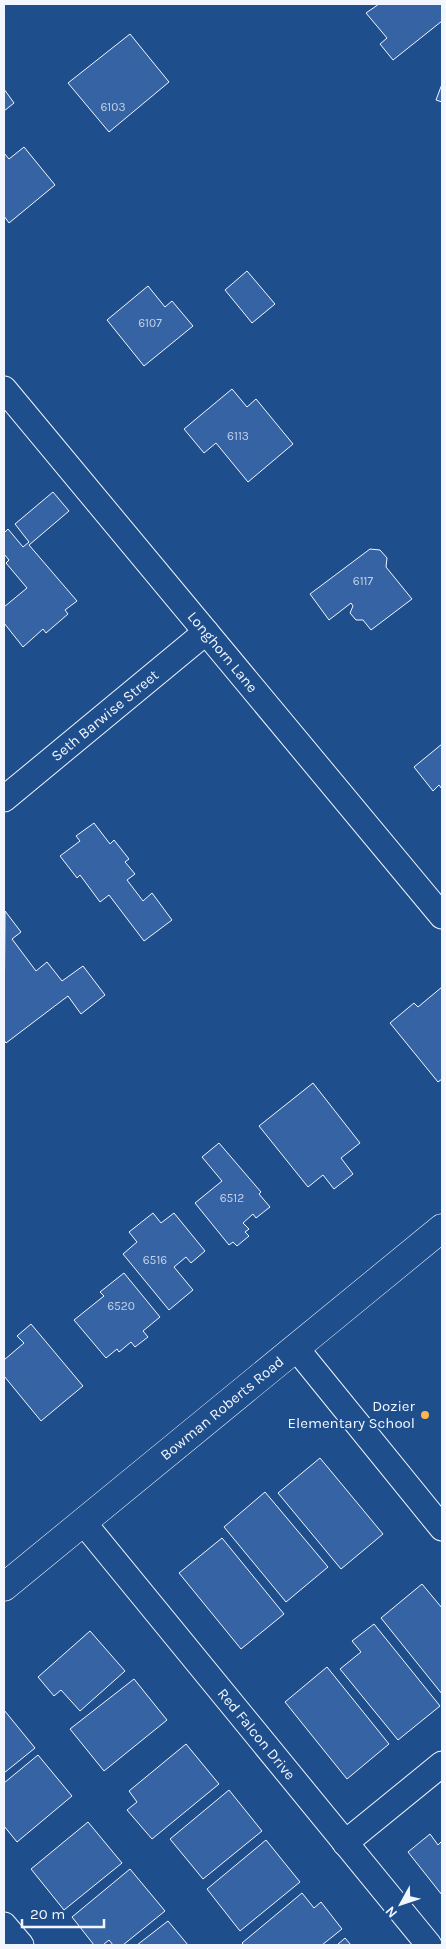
<svg xmlns="http://www.w3.org/2000/svg" width="446" height="1949" viewBox="0 0 446 1949" font-family="Karla,sans-serif">
<rect width="100%" height="100%" fill="#1f4e8c"/>
<g fill="#3563a3" stroke="#f2f6ff">
<polygon points="379,4 442,4 442,21 393,60 380,44 387,38 366,13"/>
<polygon points="130,34 169,82 109,132 68,83"/>
<polygon points="442,84 442,102 436,100"/>
<polygon points="4,89 14,103 4,111"/>
<polygon points="24,147 55,185 9,223 4,216 4,153 9,159"/>
<polygon points="247,271 275,304 252,323 225,290"/>
<polygon points="148,286 165,307 172,301 193,326 144,366 107,320"/>
<polygon points="232,389 247,407 256,399 293,444 248,482 216,443 204,453 184,429"/>
<polygon points="53,492 69,511 29,545 77,601 65,610 68,614 46,633 43,629 23,647 4,623 4,607 27,588 6,563 9,560 4,554 4,533 8,529 23,547 29,542 15,524"/>
<polygon points="370,549 380,550 387,558 386,567 412,599 371,630 363,620 356,620 350,613 353,606 351,603 329,620 310,594"/>
<polygon points="442,744 442,789 439,785 433,791 414,767"/>
<polygon points="94,823 110,844 114,840 129,859 125,862 135,874 127,880 143,901 152,893 172,920 144,941 109,895 100,902 80,875 77,878 60,856 80,841 76,836"/>
<polygon points="5,911 21,932 12,939 36,971 47,962 62,981 83,966 105,995 81,1014 68,996 6,1043 4,1040"/>
<polygon points="442,987 442,1079 438,1082 390,1023 414,1003 418,1007"/>
<polygon points="313,1083 360,1143 341,1158 353,1174 334,1189 323,1175 308,1187 259,1126"/>
<polygon points="219,1143 261,1192 259,1194 270,1207 256,1218 253,1214 243,1223 249,1229 245,1232 249,1236 237,1246 233,1242 229,1245 195,1203 222,1181 202,1157"/>
<polygon points="153,1213 161,1223 174,1213 205,1251 191,1263 186,1257 174,1267 193,1290 169,1310 123,1254 137,1242 129,1232"/>
<polygon points="124,1273 160,1317 143,1331 148,1337 135,1347 131,1342 119,1352 117,1349 106,1358 74,1320 104,1296 100,1292"/>
<polygon points="31,1324 83,1386 41,1421 4,1376 4,1360 24,1343 17,1336"/>
<polygon points="320,1458 383,1534 341,1569 278,1493"/>
<polygon points="265,1492 328,1567 286,1602 224,1527"/>
<polygon points="222,1538 284,1614 241,1649 179,1573"/>
<polygon points="422,1584 442,1608 442,1694 381,1618"/>
<polygon points="374,1624 440,1706 398,1740 340,1669 361,1652 352,1641"/>
<polygon points="90,1631 125,1671 80,1711 61,1690 54,1696 38,1677"/>
<polygon points="327,1667 389,1744 347,1779 285,1702"/>
<polygon points="134,1679 167,1720 104,1771 70,1729"/>
<polygon points="4,1710 35,1748 4,1773"/>
<polygon points="186,1744 219,1784 152,1839 127,1810 137,1802 129,1791"/>
<polygon points="38,1755 72,1796 17,1842 4,1826 4,1783"/>
<polygon points="229,1790 262,1831 203,1879 170,1839"/>
<polygon points="88,1822 122,1863 64,1910 31,1869"/>
<polygon points="430,1834 438,1845 442,1841 442,1895 408,1852"/>
<polygon points="266,1840 300,1882 240,1931 207,1889"/>
<polygon points="130,1869 165,1911 123,1945 113,1945 109,1940 103,1945 94,1945 72,1917"/>
<polygon points="302,1893 314,1908 321,1902 342,1929 322,1945 244,1945 242,1943"/>
<polygon points="168,1921 188,1945 137,1945"/>
<polygon points="345,1938 351,1945 337,1945"/>
</g>
<g fill="none" stroke-linecap="round" stroke-linejoin="round">
<g stroke="#f2f6ff" stroke-width="27">
<g id="street">
<path id="s1" d="M4 389 442 916"/>
<path id="s2" d="M4 799 206 632"/>
<polyline points="296,1348 442,1528"/>
<path id="s3" d="M83 1522 429 1945"/>
<polyline points="345,1843 442,1764"/>
<polyline points="4,1925 21,1945"/>
</g>
</g>
<g stroke="#f2f6ff" stroke-width="29">
<g id="secondary">
<path id="s4" d="M4 1587 442 1228"/>
</g>
</g>
<use href="#street" stroke="#1f4e8c" stroke-width="25"/>
<use href="#secondary" stroke="#1f4e8c" stroke-width="28"/>
</g>
<circle fill="#ffb74d" stroke="#1f4e8c" stroke-width="2" cx="425" cy="1415" r="5"/>
<g text-anchor="middle" stroke-width="4" stroke-linejoin="round" paint-order="stroke">
<g font-size="12" fill="#c3d1e8">
<text x="113" y="111">6103</text>
<text x="150" y="327">6107</text>
<text x="238" y="440">6113</text>
<text x="363" y="585">6117</text>
<text x="232" y="1202">6512</text>
<text x="155" y="1264">6516</text>
<text x="121" y="1310">6520</text>
</g>
<g font-size="15" fill="#f2f6ff" stroke="#1f4e8c">
<text dy="5" stroke="none"><textPath href="#s1" startOffset="342">Longhorn Lane</textPath></text>
<text dy="5" stroke="none"><textPath href="#s2" startOffset="131">Seth Barwise Street</textPath></text>
<text dy="5" stroke="none"><textPath href="#s4" startOffset="282">Bowman Roberts Road</textPath></text>
<text dy="5" stroke="none"><textPath href="#s3" startOffset="274">Red Falcon Drive</textPath></text>
</g>
<g font-size="15" fill="#f2f6ff" stroke="#1f4e8c" text-anchor="end">
<text x="415" y="1411">Dozier<tspan x="415" dy="17">Elementary School</tspan></text>
</g>
</g>
<rect width="446" height="1949" fill="none" stroke="#f2f6ff" stroke-width="10"/>
<g transform="translate(401 1904) rotate(230)" stroke="#1f4e8c" stroke-width="4" paint-order="stroke">
<path d="M0-4L9 19L0 12L-9 19Z" fill="#f2f6ff"/>
<text y="-8" font-size="14" font-weight="bold" text-anchor="middle" fill="#f2f6ff">N</text>
</g>
<path d="M22 1919v8h82v-8" fill="none" stroke="#f2f6ff" stroke-width="2.5"/>
<text x="30" y="1919" font-size="15" fill="#f2f6ff" stroke="#1f4e8c" stroke-width="4" paint-order="stroke">20 m</text>
</svg>
